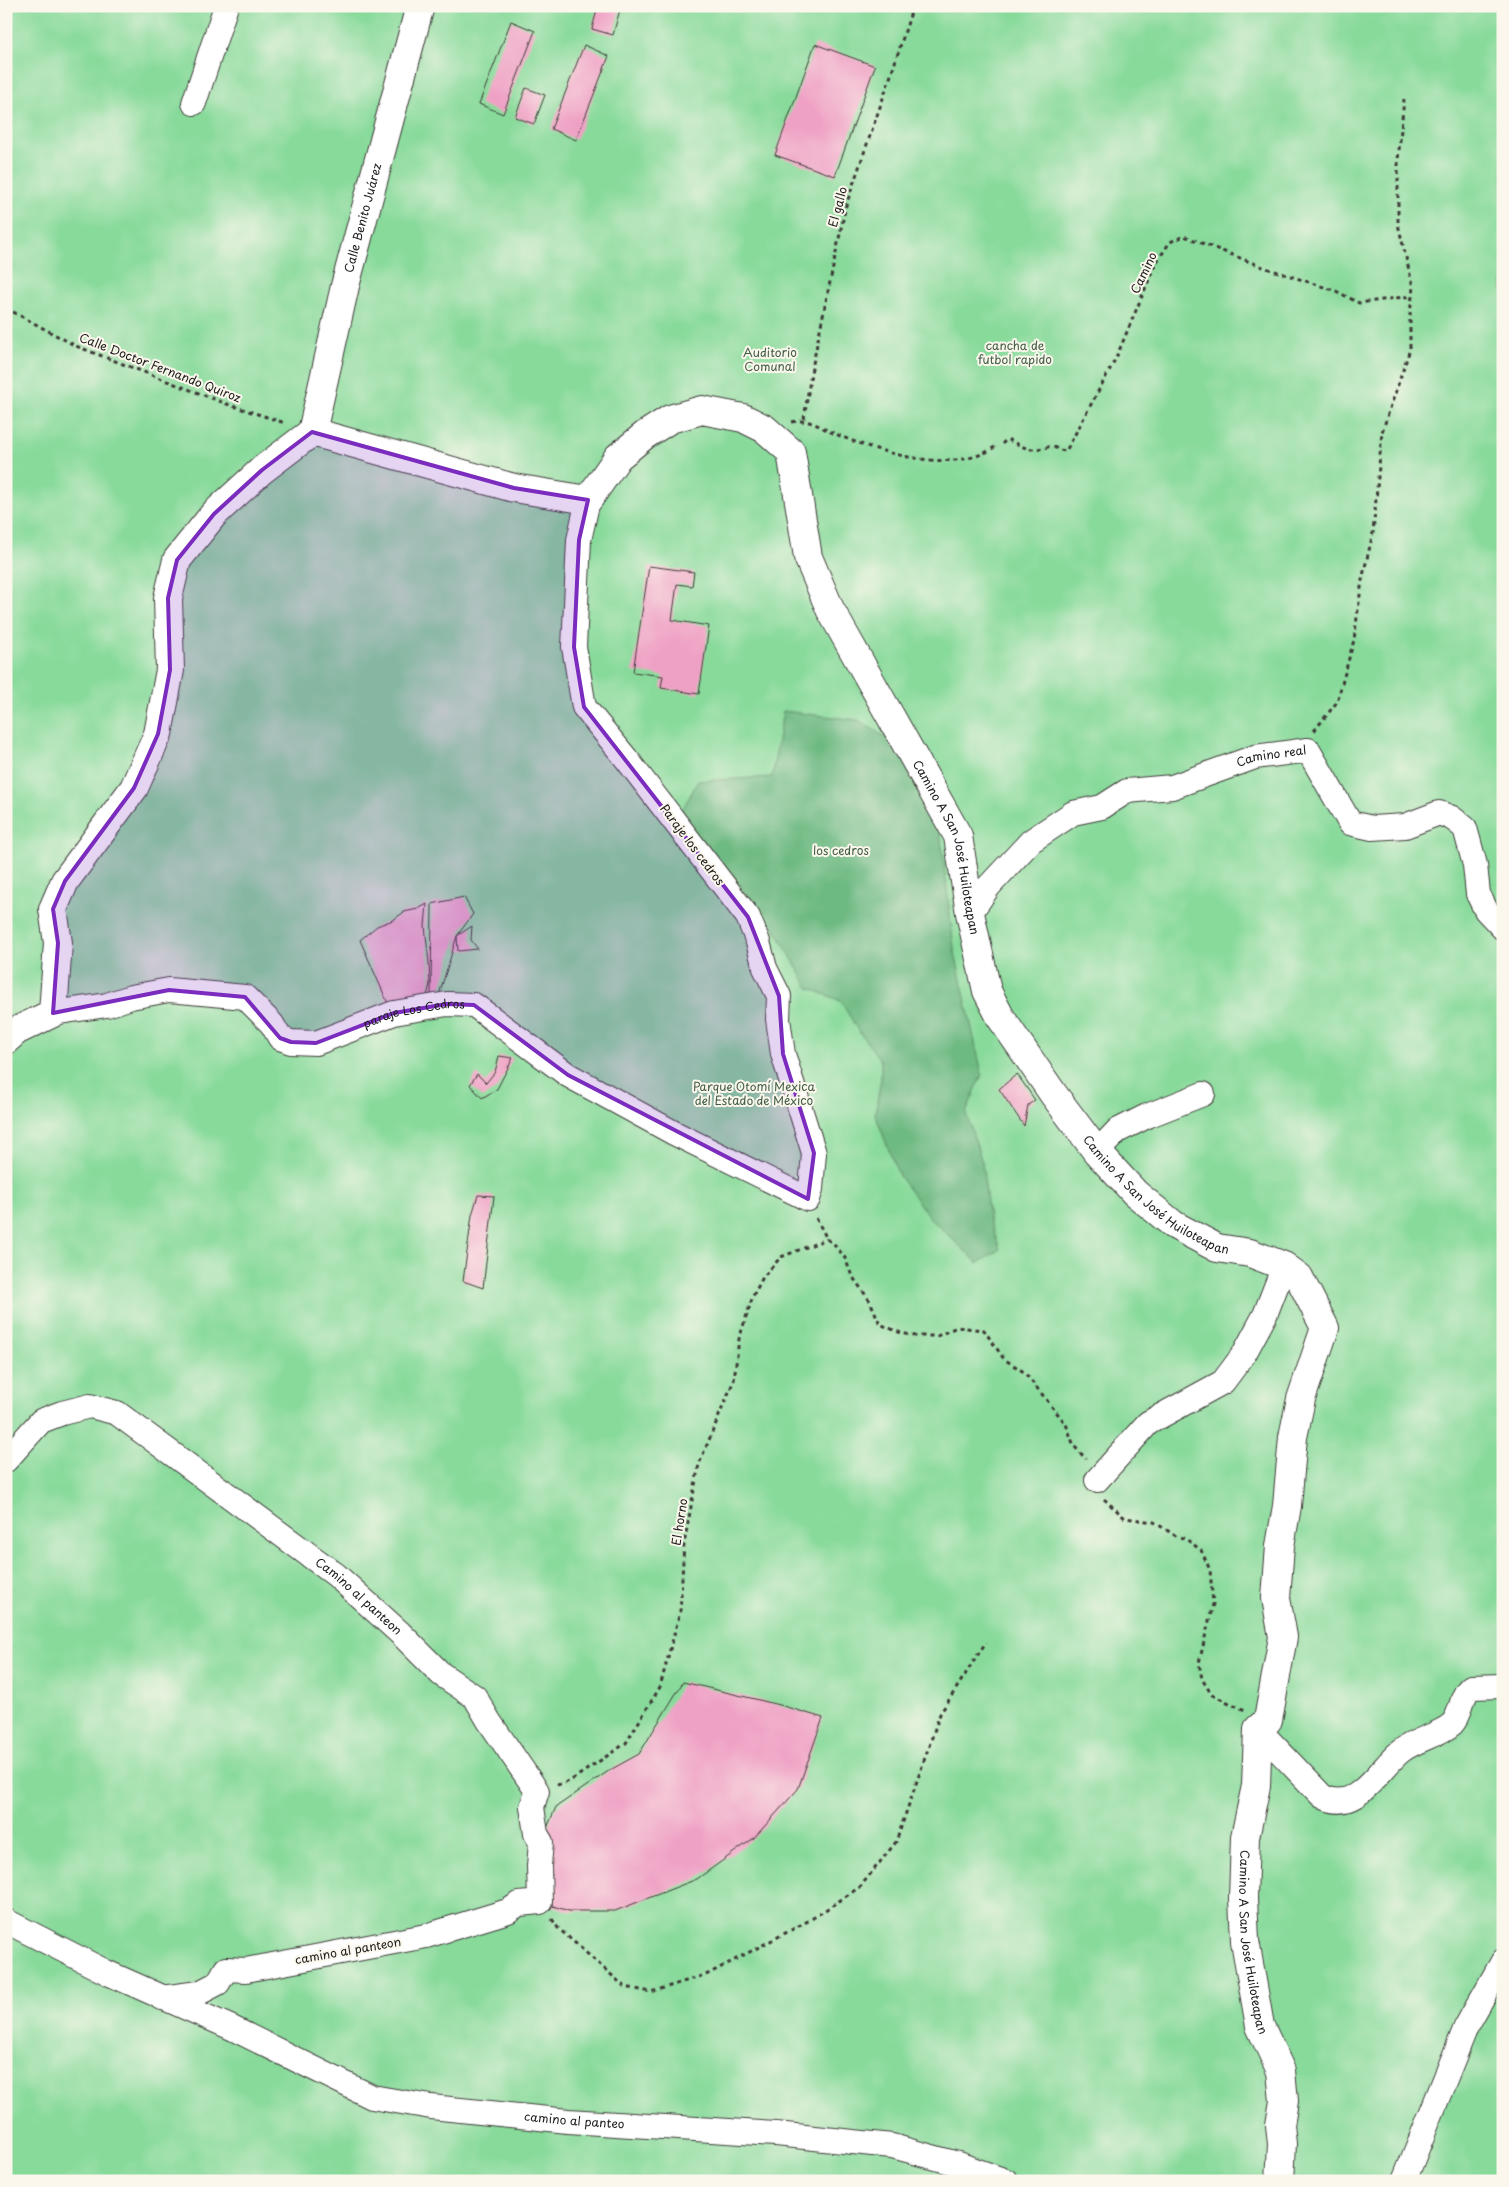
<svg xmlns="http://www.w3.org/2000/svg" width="1509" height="2187" viewBox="0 0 1509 2187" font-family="'Playpen Sans',sans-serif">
<rect width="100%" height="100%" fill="#fbf7ec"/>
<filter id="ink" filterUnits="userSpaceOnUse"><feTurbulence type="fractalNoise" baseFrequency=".02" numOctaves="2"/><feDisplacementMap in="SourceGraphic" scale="10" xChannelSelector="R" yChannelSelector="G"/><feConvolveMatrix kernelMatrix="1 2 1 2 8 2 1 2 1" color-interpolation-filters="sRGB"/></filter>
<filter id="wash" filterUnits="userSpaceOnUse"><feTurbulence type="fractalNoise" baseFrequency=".0096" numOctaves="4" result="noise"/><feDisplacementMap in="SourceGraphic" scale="20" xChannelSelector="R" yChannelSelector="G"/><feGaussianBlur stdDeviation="1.12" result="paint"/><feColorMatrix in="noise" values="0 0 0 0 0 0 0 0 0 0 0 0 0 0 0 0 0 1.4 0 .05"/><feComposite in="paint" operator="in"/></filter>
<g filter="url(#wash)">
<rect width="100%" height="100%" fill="#f2e8cf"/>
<rect fill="#88da9b" stroke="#527b5c" x="6" y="6" width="1497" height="2175"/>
<polygon fill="#6eba83" stroke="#456b50" points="783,711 858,720 894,743 936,798 954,948 982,1074 966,1113 982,1162 989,1219 1000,1249 978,1263 930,1218 899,1176 875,1114 881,1078 881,1061 857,1029 841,1001 809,988 776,931 733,876 695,832 681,812 698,781 772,777"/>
<g id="blocks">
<g fill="#efa1c5">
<polygon points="598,6 621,6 613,35 592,29"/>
<polygon points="511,21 535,31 503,114 479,104"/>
<polygon points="815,44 875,66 835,176 775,155"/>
<polygon points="584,45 609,56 576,140 551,129"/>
<polygon points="526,88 545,95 534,124 515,117"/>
<polygon points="649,566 694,572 692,586 677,584 672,620 709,626 699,694 661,688 663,676 633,672"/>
<polygon points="464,897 473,914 457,936 439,995 431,994 432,904"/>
<polygon points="427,904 425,926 429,963 430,984 427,996 390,1008 360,940 377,926 393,920 404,912 418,909"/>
<polygon points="472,926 471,940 478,949 458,951 457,936"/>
<polygon points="499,1056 513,1058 497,1089 482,1098 470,1085 477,1074 486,1083 495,1072"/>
<polygon points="1017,1074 1035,1100 1028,1105 1024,1126 999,1089"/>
<polygon points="478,1195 494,1196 483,1288 463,1281 472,1215"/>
<polygon points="683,1682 780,1705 823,1718 798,1789 754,1838 697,1879 615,1911 569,1911 540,1902 552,1875 541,1842 556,1807 610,1770 639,1754"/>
</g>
</g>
</g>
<g filter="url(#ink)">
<use href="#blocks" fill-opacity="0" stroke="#3c3b37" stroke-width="1"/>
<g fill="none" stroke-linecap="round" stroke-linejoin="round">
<g stroke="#3c3b37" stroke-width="26">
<g id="street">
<polyline points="194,103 226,6"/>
<path id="s1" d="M970 913 989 886 1031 841 1073 813 1102 807 1127 791 1172 787 1255 757 1308 750 1350 823 1372 828 1405 826 1439 813 1452 818 1465 828 1475 865 1478 894 1486 910 1503 928"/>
<path id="s2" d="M53 1013 107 1005 131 997 169 990 245 997 272 1024 280 1038 291 1042 316 1043 394 1013 447 1004 474 1005 568 1075 674 1133 808 1199 811 1189 814 1153 783 1054 778 1019 779 996 765 968 758 942 748 917 625 757 584 707 574 647 579 540 588 500"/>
<polyline points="1097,1152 1117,1131 1147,1116 1203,1094"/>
<path id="s3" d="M6 1460 41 1421 62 1413 90 1406 117 1413 336 1575 400 1633 441 1674 475 1697 489 1721 537 1791 532 1807 536 1834 541 1842 539 1866 540 1902 519 1904 508 1911 426 1936 246 1970 226 1969 218 1983 199 1993 161 1998"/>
<polyline points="1097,1480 1148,1423 1223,1382 1244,1354 1265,1315 1284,1266"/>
<path d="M1258 1729 1322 1796C1356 1816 1379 1768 1401 1751 1416 1739 1438 1736 1452 1724 1462 1714 1460 1696 1471 1687L1503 1686"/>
<path id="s4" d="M6 1921 108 1973 232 2028 372 2097 431 2107 568 2121 776 2134 892 2146 958 2164 1006 2181"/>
<polyline points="1404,2181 1466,2027 1503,1961"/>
</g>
</g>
<g stroke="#3c3b37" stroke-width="30">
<g id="secondary">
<path id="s5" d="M312 432 345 286 420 6"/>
<path id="s6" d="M6 1040 16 1031 53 1013 58 943 53 909 65 881 134 788 158 734 170 670 168 598 177 560 214 514 262 470 312 432 514 488 588 500 618 457 645 435 670 419 702 410 743 418 765 429 791 452 808 557 830 609 958 836 970 913 987 991 1001 1018 1054 1095 1097 1152 1135 1193 1174 1225 1217 1248 1250 1253 1284 1266 1299 1277 1325 1328 1301 1399 1293 1437 1287 1506 1280 1546 1276 1598 1283 1637 1268 1720 1258 1729 1256 1786 1245 1837 1243 1898 1245 1941 1260 2026 1281 2071 1284 2101 1280 2125 1282 2144 1280 2181"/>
</g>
</g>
<g stroke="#3c3b37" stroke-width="3" stroke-dasharray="4 4" stroke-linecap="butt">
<polyline points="6,308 76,346 227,404 285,423"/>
<polyline points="804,419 811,373 846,205 891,75 913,6"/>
<path d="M792 422C812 418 820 428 838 435 880 453 956 476 996 446"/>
<path d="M1002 444 1007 439C1027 449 1029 452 1052 446L1059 450 1066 451 1116 358 1156 263 1170 242 1184 236 1263 267 1336 291 1359 303 1412 296"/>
<polyline points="1314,731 1337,702 1354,640 1362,580 1373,533 1382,432 1410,349 1410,315 1413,287 1398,224 1398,160 1404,99"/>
<polyline points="816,1218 827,1239 835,1245 845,1258 852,1276 870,1301 880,1324 901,1333 915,1336 937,1336 957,1327 984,1330 1004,1359 1024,1372 1066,1424 1074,1446 1086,1459"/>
<polyline points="1104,1499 1125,1518 1154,1522 1176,1536 1186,1539 1201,1550 1210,1570 1213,1604 1199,1663 1202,1679 1212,1695 1245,1710"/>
<polyline points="557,1785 570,1781 626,1743 660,1687 680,1612 684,1544 699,1464 734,1380 739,1339 753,1296 763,1277 781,1257 827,1239"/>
<polyline points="552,1919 558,1928 625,1987 651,1992 708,1974 810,1920 860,1887 896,1842 940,1714 986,1642"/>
</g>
<use href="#street" stroke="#fff" stroke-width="24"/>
<use href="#secondary" stroke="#fff" stroke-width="28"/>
</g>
</g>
<path fill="#7b2cbf" fill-opacity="0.2" stroke="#7b2cbf" stroke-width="4" stroke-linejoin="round" d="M312 432 514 488 588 500 579 540 574 647 584 707 748 917 779 996 783 1054 814 1153 808 1199 568 1075 474 1005 447 1004 394 1013 316 1043 291 1042 280 1038 245 997 169 990 53 1013 58 943 53 909 65 881 134 788 158 734 170 670 168 598 177 560 214 514 262 470Z"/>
<g text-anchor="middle" stroke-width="4" stroke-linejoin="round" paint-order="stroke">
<g font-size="12" fill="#1c1c1c" stroke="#fbf7ec">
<text transform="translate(838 207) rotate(-75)" y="4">El gallo</text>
<text dy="4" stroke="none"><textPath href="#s5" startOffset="220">Calle Benito Juárez</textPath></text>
<text transform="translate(1144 273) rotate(-64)" y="4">Camino</text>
<text transform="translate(160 368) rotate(21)" y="4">Calle Doctor Fernando Quiroz</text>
<text dy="4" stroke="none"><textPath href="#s1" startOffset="354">Camino real</textPath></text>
<text transform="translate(692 845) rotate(53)" y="4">Paraje los cedros</text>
<text dy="4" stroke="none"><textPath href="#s6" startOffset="1694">Camino A San José Huiloteapan</textPath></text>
<text dy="4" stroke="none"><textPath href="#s2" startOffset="389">paraje Los Cedros</textPath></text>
<text dy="4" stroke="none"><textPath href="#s6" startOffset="2114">Camino A San José Huiloteapan</textPath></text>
<text transform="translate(680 1522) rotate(-81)" y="4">El horno</text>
<text dy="4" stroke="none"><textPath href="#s3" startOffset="435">Camino al panteon</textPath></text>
<text dy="4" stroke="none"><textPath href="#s6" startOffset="2969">Camino A San José Huiloteapan</textPath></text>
<text transform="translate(348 1951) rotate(-10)" y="4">camino al panteon</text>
<text dy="4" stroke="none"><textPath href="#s4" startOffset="610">camino al panteo</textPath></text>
</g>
<g font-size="12" fill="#425e48" stroke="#fbf7ec">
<text x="1015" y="350">cancha de<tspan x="1015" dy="14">futbol rapido</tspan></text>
<text x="770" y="357">Auditorio<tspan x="770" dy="14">Comunal</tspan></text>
<text x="841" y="855">los cedros</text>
<text x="754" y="1091">Parque Otomí Mexica<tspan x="754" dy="14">del Estado de México</tspan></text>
</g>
</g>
<rect width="1509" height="2187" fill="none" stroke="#fbf7ec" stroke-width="25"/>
</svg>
